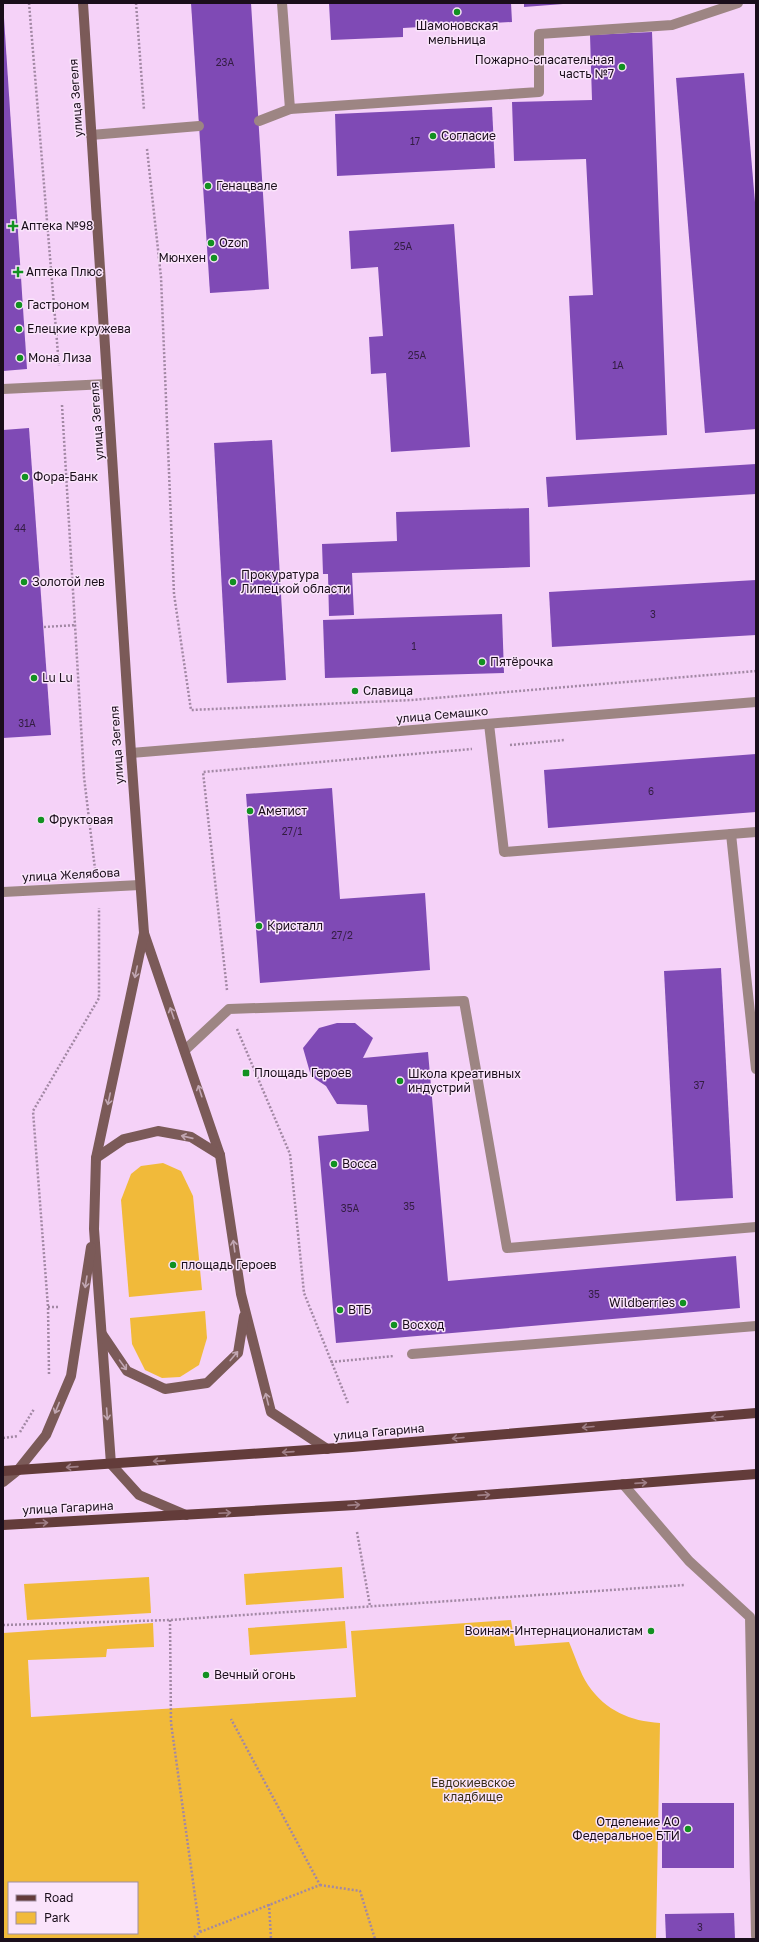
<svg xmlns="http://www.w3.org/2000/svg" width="759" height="1942" viewBox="0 0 759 1942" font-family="'Golos Text',sans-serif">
<rect width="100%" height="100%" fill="#f5d2f8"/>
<g fill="#f1ba3a" fill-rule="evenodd">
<polygon points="163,1163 181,1171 193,1196 202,1290 129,1297 121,1200 131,1174 141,1166"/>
<polygon points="205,1311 207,1338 199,1365 180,1377 162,1378 145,1370 132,1344 130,1318"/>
<polygon points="342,1567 344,1598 246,1605 244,1574"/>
<polygon points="149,1577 151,1613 27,1620 24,1584"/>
<path d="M511 1620 515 1646 569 1642C575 1656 580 1673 588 1685 606 1711 630 1721 660 1723L656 1939H3V1633L153 1623 154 1647 107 1649 106 1657 28 1660 31 1717 356 1697 351 1631ZM9 1883H137V1933H9Z"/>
<polygon points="345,1621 347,1648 250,1655 248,1628"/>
</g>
<g fill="#7f4ab5">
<polygon points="3,3 27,369 3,371"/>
<polygon points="191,3 251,3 269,289 210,293"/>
<polygon points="329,3 511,3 512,22 403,28 403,37 331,40"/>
<polygon points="524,3 563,3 563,4 524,7"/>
<polygon points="652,32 667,435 576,440 569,296 593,295 586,159 514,161 512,102 592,100 590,35"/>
<polygon points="744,73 756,214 756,429 705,433 676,78"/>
<polygon points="492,107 495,168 337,176 335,114"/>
<polygon points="454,224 470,447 391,452 386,373 371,374 369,337 383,336 378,267 351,269 349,231"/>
<polygon points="29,428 51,735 3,738 3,430"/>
<polygon points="272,440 286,680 227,683 214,443"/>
<polygon points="756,464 756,494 548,507 546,477"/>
<polygon points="529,508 530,567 352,573 354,615 329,616 328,574 323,574 322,544 397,541 396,512"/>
<polygon points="756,580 756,635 552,647 549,592"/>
<polygon points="502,614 504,673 325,678 323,620"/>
<polygon points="756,754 756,812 548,828 544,770"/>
<polygon points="332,788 340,899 425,893 430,970 260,983 246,794"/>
<polygon points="721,968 733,1198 676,1201 664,971"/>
<polygon points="337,1023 355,1023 373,1038 363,1058 428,1052 448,1281 736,1256 740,1308 336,1343 318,1136 369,1131 367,1105 337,1104 326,1086 311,1076 303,1048 319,1028"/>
<rect x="662" y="1803" width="72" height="65"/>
<polygon points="734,1913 735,1939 666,1939 665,1914"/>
</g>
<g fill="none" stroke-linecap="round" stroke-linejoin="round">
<g stroke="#a288a4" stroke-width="2.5" stroke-dasharray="2 2" stroke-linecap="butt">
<polyline points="29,3 59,366"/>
<polyline points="136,3 144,110"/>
<polyline points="147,149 161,277 174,594 191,710 412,700 756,671"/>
<polyline points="62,405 84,777 95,869"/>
<polyline points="44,627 76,625"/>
<polyline points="510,745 565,740"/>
<polyline points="227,990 203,772 472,749"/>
<polyline points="237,1029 290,1154 304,1293 348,1403"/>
<polyline points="48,1307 60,1307"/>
<polyline points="331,1362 394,1356"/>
<polyline points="49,1374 48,1307 33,1111 99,998 99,908"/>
<polyline points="20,1432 34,1409"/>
<polyline points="3,1438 18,1436"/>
<polyline points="357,1532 370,1606"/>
<polyline points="170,1620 171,1723 200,1932 192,1939"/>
<polyline points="3,1625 170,1620 685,1585"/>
<polyline points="320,1885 360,1891 375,1939"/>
<polyline points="269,1904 271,1939"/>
<polyline points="200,1932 320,1885 231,1719"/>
</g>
<g stroke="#9d8583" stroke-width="10">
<polyline points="282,3 290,109 539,92 539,34 672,25 738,3"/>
<polyline points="259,121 290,109"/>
<polyline points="91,135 199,126"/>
<polyline points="3,389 107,384"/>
<polyline points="489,724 504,852 756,832"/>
<polyline points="731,834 756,1069"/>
<polyline points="185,1050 229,1009 464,1001 507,1248 756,1227"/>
<polyline points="412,1354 756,1326"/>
<polyline points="623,1484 689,1561 750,1617 756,1936"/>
</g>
<g stroke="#9d8583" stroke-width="10">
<polyline points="131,753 756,702"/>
<polyline points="3,892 140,885"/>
</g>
<g stroke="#7b5a58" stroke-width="10">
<polyline points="83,3 131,753 144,933 220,1155 241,1294 271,1412 327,1449"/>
<polyline points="144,933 96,1158 94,1229 111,1464 139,1495 186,1515"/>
<polyline points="96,1158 124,1139 158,1131 191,1137 220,1155"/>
<polyline points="102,1334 127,1371 165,1389 207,1383 238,1353 244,1316"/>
<polyline points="3,1482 18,1470 46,1435 71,1376 91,1247"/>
</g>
<g stroke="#633c3a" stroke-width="10">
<polyline points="3,1471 352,1447 756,1413"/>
<polyline points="3,1525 356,1505 756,1474"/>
</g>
</g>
<defs><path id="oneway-shaft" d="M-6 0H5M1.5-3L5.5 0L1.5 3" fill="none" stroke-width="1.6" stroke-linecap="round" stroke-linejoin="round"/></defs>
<g stroke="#c1a6b2">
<use href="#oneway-shaft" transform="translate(136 972) rotate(102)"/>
<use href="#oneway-shaft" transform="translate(172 1013) rotate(-109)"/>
<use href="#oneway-shaft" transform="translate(200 1091) rotate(-108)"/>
<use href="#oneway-shaft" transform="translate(109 1099) rotate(102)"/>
<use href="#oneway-shaft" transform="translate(187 1137) rotate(-167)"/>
<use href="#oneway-shaft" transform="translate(234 1246) rotate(-98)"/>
<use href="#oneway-shaft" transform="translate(86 1282) rotate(99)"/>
<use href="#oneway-shaft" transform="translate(234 1356) rotate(-50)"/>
<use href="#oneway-shaft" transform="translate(123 1365) rotate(54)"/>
<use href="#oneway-shaft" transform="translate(267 1399) rotate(-104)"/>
<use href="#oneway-shaft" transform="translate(57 1408) rotate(112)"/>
<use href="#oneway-shaft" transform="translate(107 1414) rotate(86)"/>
</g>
<g stroke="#9f7f87">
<use href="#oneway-shaft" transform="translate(717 1417) rotate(175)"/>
<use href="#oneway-shaft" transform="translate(588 1427) rotate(175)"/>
<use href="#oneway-shaft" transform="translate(458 1438) rotate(175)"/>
<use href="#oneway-shaft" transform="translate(288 1452) rotate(176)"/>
<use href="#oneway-shaft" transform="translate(159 1461) rotate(176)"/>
<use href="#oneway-shaft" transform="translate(72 1467) rotate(176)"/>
<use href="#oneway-shaft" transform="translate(641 1483) rotate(-4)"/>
<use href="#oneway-shaft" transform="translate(484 1495) rotate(-4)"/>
<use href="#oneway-shaft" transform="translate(354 1505) rotate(-4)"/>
<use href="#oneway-shaft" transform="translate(225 1513) rotate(-3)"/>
<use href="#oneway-shaft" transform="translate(42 1523) rotate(-3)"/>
</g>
<g fill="#129121" stroke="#fae4fb" stroke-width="1.5">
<circle cx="457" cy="12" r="4"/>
<circle cx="622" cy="67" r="4"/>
<circle cx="433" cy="136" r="4"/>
<circle cx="208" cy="186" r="4"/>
<path d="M11 220h4v4h4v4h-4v4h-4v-4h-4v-4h4z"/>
<circle cx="211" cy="243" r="4"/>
<circle cx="214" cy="258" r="4"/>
<path d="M16 266h4v4h4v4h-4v4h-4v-4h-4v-4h4z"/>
<circle cx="19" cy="305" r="4"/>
<circle cx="19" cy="329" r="4"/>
<circle cx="20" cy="358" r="4"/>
<circle cx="25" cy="477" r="4"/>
<circle cx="24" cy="582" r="4"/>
<circle cx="233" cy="582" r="4"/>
<circle cx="482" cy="662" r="4"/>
<circle cx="34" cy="678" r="4"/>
<circle cx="355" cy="691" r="4"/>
<circle cx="250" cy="811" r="4"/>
<circle cx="41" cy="820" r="4"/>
<circle cx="259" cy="926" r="4"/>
<rect x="242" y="1069" width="8" height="8" rx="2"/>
<circle cx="400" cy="1081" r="4"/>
<circle cx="334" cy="1164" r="4"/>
<circle cx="173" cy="1265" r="4"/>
<circle cx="683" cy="1303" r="4"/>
<circle cx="340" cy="1310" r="4"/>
<circle cx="394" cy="1325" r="4"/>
<circle cx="651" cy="1631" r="4"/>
<circle cx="206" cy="1675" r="4"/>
<circle cx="688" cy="1829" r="4"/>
</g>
<g text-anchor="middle" stroke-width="3" stroke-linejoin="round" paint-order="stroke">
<g font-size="10" fill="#331d42">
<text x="225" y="66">23А</text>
<text x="415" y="145">17</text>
<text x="403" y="250">25А</text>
<text x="417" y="359">25А</text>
<text x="618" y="369">1А</text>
<text x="20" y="532">44</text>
<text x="653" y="618">3</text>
<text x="414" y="650">1</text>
<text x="27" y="727">31А</text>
<text x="651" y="795">6</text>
<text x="292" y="835">27/1</text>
<text x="342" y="939">27/2</text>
<text x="699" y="1089">37</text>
<text x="409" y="1210">35</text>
<text x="350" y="1212">35А</text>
<text x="594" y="1298">35</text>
<text x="700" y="1931">3</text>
</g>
<g font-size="12" fill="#1a0e1b" stroke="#fae4fb" text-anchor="start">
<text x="457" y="30" text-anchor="middle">Шамоновская<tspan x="457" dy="14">мельница</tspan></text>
<text x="614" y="64" text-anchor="end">Пожарно-спасательная<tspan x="614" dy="14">часть №7</tspan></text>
<text x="441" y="140">Согласие</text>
<text x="216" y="190">Генацвале</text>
<text x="21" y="230">Аптека №98</text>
<text x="219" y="247">Ozon</text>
<text x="206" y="262" text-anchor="end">Мюнхен</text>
<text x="26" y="276">Аптека Плюс</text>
<text x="27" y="309">Гастроном</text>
<text x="27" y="333">Елецкие кружева</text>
<text x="28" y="362">Мона Лиза</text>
<text x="33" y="481">Фора-Банк</text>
<text x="241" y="579">Прокуратура<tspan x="241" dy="14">Липецкой области</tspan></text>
<text x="32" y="586">Золотой лев</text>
<text x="490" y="666">Пятёрочка</text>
<text x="42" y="682">Lu Lu</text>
<text x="363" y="695">Славица</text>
<text x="258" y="815">Аметист</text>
<text x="49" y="824">Фруктовая</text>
<text x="267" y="930">Кристалл</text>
<text x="254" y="1077">Площадь Героев</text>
<text x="408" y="1078">Школа креативных<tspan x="408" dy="14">индустрий</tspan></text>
<text x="342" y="1168">Bocca</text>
<text x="181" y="1269">площадь Героев</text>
<text x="675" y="1307" text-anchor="end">Wildberries</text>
<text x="348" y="1314">ВТБ</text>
<text x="402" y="1329">Восход</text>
<text x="643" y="1635" text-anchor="end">Воинам-Интернационалистам</text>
<text x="214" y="1679">Вечный огонь</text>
<text x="680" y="1826" text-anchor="end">Отделение АО<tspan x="680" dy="14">Федеральное БТИ</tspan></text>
</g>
<g font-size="12" fill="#1a0e1b" stroke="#fae4fb">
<text transform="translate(76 98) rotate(-94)" y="4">улица Зегеля</text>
<text transform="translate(97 421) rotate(-94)" y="4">улица Зегеля</text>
<text transform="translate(442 715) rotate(-5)" y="4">улица Семашко</text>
<text transform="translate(117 745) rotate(-94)" y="4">улица Зегеля</text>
<text transform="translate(71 875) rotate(-3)" y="4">улица Желябова</text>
<text transform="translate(379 1432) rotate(-5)" y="4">улица Гагарина</text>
<text transform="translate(68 1508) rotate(-3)" y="4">улица Гагарина</text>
</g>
<g font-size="12" fill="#392e18" stroke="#fae4fb">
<text x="473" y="1787">Евдокиевское<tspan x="473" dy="14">кладбище</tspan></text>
</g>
</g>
<rect width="759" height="1942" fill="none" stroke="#1a0e1b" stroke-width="8"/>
<rect x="8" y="1882" width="130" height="52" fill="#fae4fb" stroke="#a08ea1"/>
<rect x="16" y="1895" width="20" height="6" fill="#633c3a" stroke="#a08ea1"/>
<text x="44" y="1902" font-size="12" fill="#1a0e1b">Road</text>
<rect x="16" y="1912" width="20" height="12" fill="#f1ba3a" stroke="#a08ea1"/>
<text x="44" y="1922" font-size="12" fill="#1a0e1b">Park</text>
</svg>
